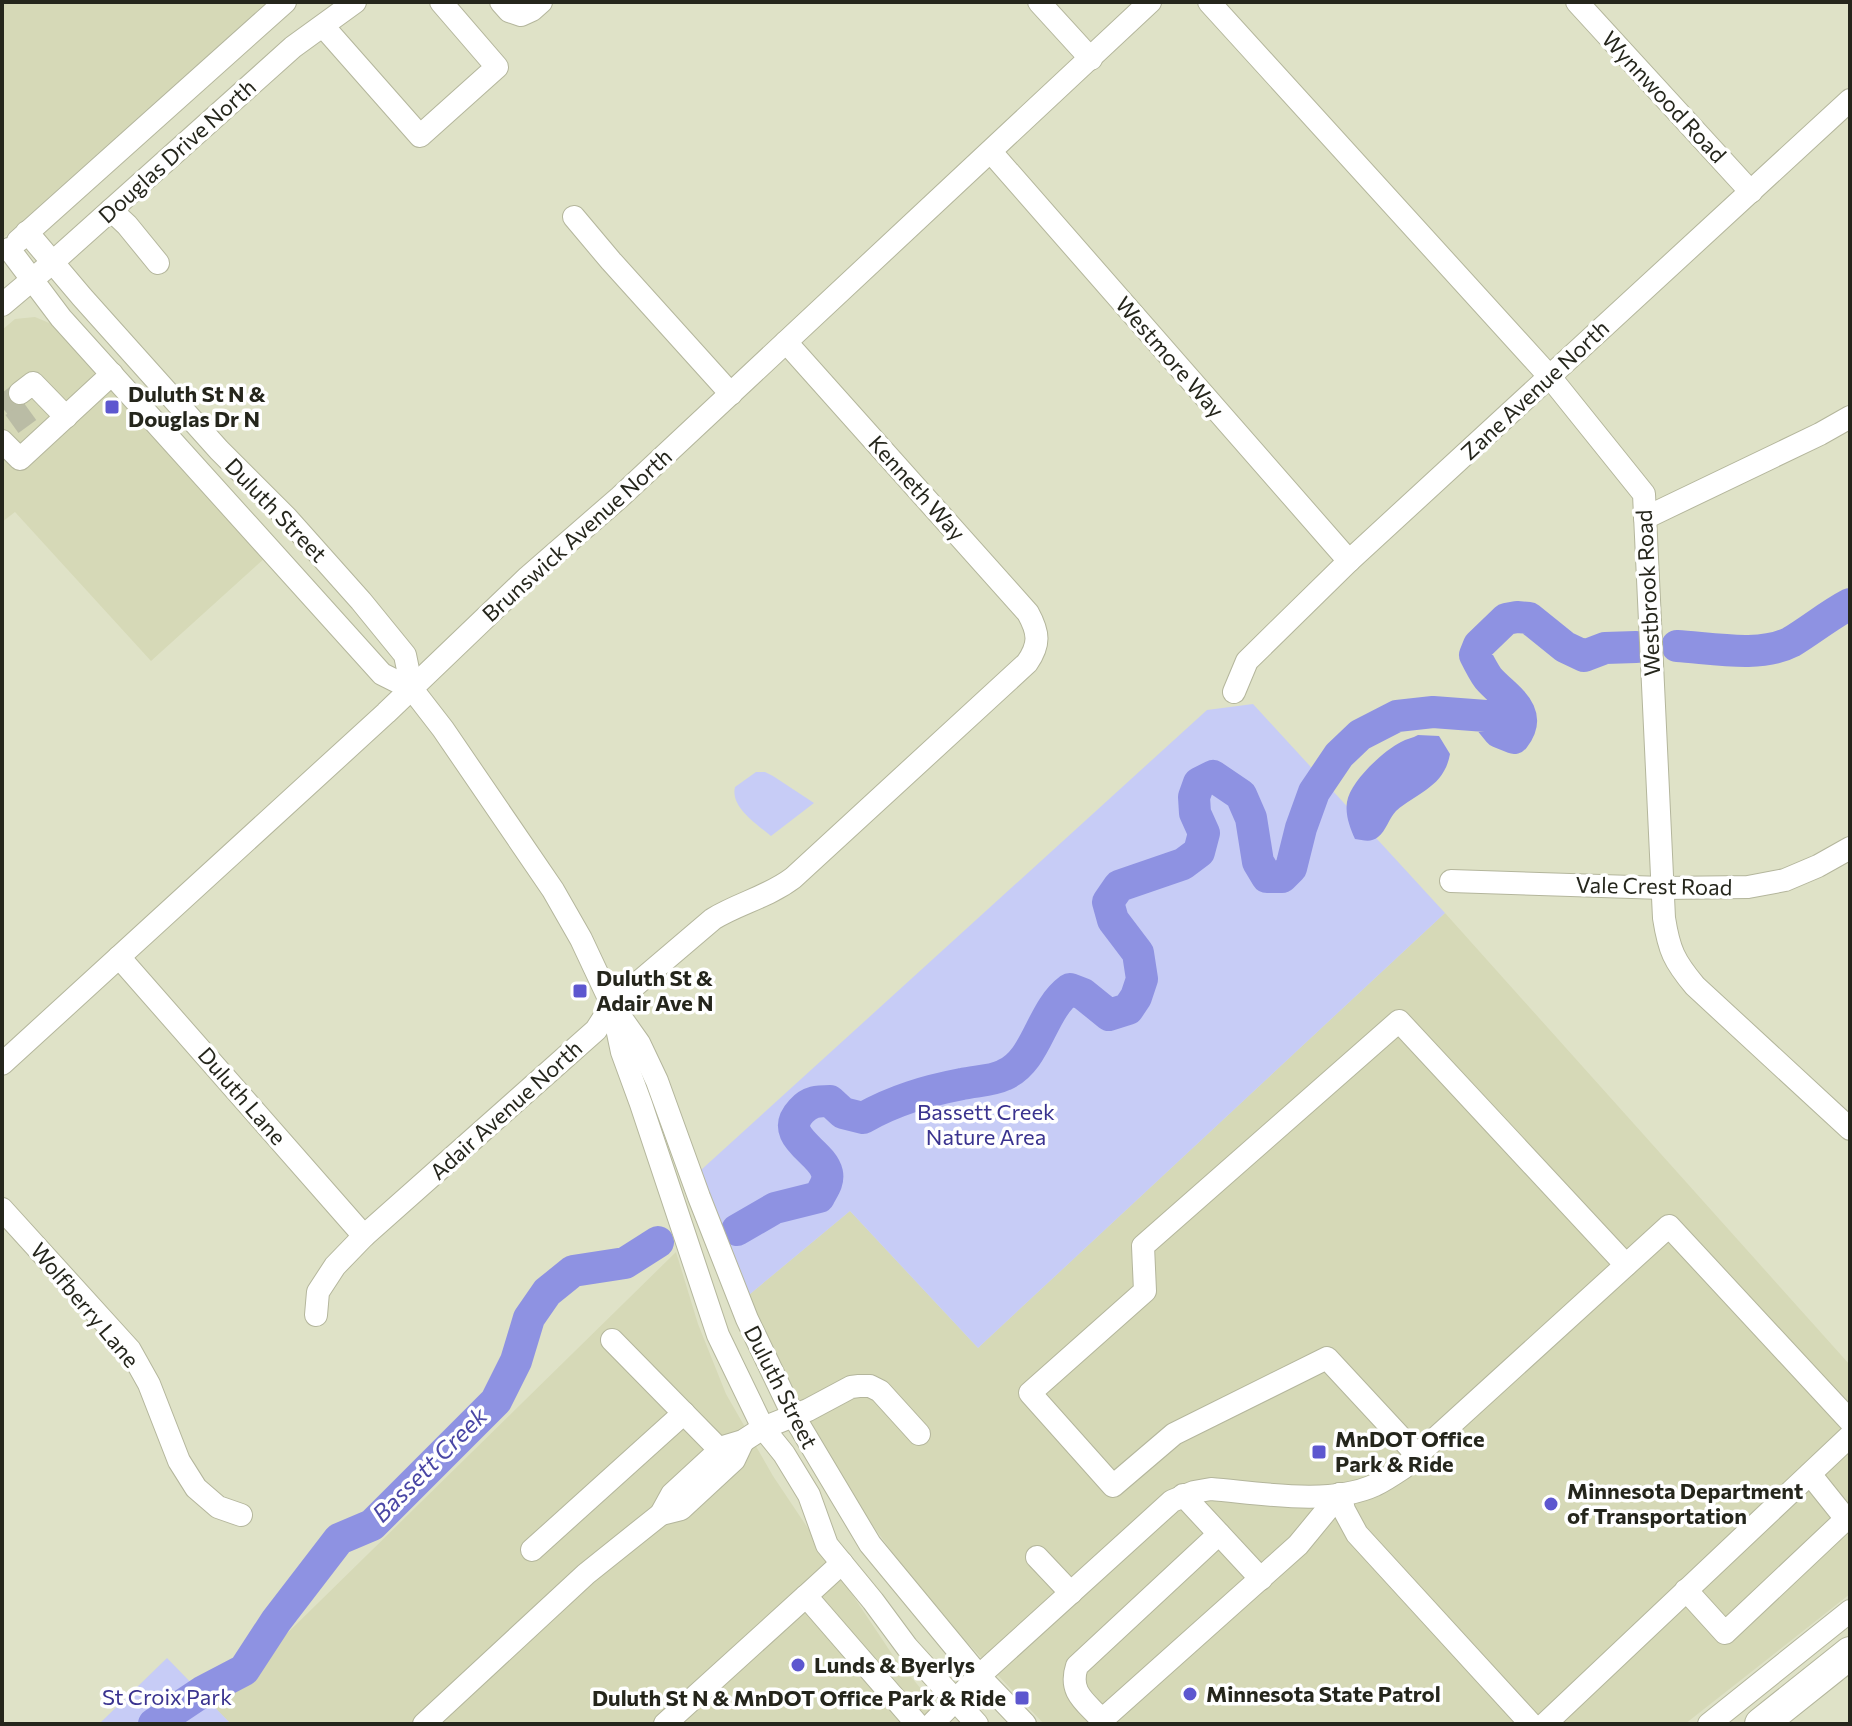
<svg xmlns="http://www.w3.org/2000/svg" width="1852" height="1726" viewBox="0 0 1852 1726" font-family="Commissioner,sans-serif">
<rect width="100%" height="100%" fill="#dfe2c7"/>
<g fill="#d6d9b7">
<polygon points="2,2 267,2 2,239"/>
<polygon points="35,317 54,325 266,557 151,661 15,512 2,522 2,330 15,319"/>
<polygon points="1445,913 1850,1365 1850,1594 1685,1724 1044,1724 927,1600 849,1493 744,1299 850,1211 978,1348"/>
<polygon points="676,1252 698,1324 726,1394 773,1476 894,1657 951,1724 231,1724 213,1706"/>
</g>
<g fill="#c7ccf6">
<polygon points="1253,704 1445,913 978,1348 850,1211 744,1299 701,1170 1207,710"/>
<path d="M756 772H765L773 776 814 803 771 836C757 824 730 807 735 787Z"/>
<polygon points="167,1658 231,1724 99,1724"/>
</g>
<path fill="#8e92e2" d="M1418 735 1439 736 1450 754C1444 787 1418 792 1396 811 1389 818 1386 831 1378 837 1371 843 1363 840 1355 839 1350 828 1345 815 1347 802 1350 782 1383 751 1401 742 1406 739 1413 738 1418 735Z"/>
<g fill="none" stroke-linecap="round" stroke-linejoin="round">
<g stroke="#8e92e2" stroke-width="32">
<path d="M1677 646C1711 648 1761 658 1791 642 1811 630 1829 615 1850 604"/>
<path d="M737 1230 775 1208 819 1197C823 1189 829 1182 827 1173 822 1151 777 1137 801 1111 810 1101 818 1101 830 1101L843 1113 863 1118C895 1100 926 1091 962 1084 975 1081 992 1081 1004 1075 1038 1060 1040 1011 1070 989L1083 994 1109 1015 1128 1009 1136 997 1142 979 1138 953 1113 920 1108 902 1119 886 1183 864 1199 852 1204 833 1195 813 1194 797 1199 783 1213 776 1241 795 1251 818 1258 862 1267 877H1282L1291 868 1301 828 1314 792 1339 755 1360 735 1397 716 1433 712 1486 716 1499 732 1514 738C1535 711 1504 697 1488 678 1483 671 1479 663 1475 655L1479 645 1506 619 1517 617 1529 618 1565 647 1584 656 1605 648 1636 647"/>
<polyline points="154,1724 202,1692 244,1670 276,1621 339,1539 372,1525 496,1401 516,1361 529,1318 547,1292 573,1271 625,1263 658,1242"/>
</g>
<g stroke="#babca5" stroke-width="22" stroke-dasharray="22 11" stroke-linecap="butt">
<polyline points="2,407 20,393"/>
<polyline points="12,424 34,408"/>
</g>
<g stroke="#b4b69c" stroke-width="24">
<g id="minor">
<polyline points="501,2 509,11 521,15 532,10 541,2"/>
<polyline points="1039,2 1091,59"/>
<path d="M1209 2 1550 377 1644 494 1664 918C1669 950 1674 961 1695 986L1850 1129"/>
<polyline points="1577,2 1751,192"/>
<polyline points="323,26 420,136 497,67 441,2"/>
<polyline points="991,152 1349,561"/>
<polyline points="111,210 127,225 158,263"/>
<polyline points="574,217 611,261 731,394"/>
<polyline points="27,232 82,297 219,450 287,518 361,601 405,655 412,689 443,729 553,890 581,939 612,1005 639,1043 657,1081 699,1197 747,1319 793,1415 870,1544 979,1676 1025,1724"/>
<polyline points="18,241 285,2"/>
<polyline points="9,249 61,318 382,674 412,689"/>
<polyline points="2,305 53,262 293,47 355,2"/>
<polyline points="20,393 33,383 66,417"/>
<polyline points="2,441 20,459 112,374"/>
<polyline points="1645,518 1820,434 1850,417"/>
<polyline points="1234,692 1247,661 1349,561 1850,100"/>
<polyline points="1451,881 1663,888 1748,887 1785,880 1818,866 1850,848"/>
<polyline points="119,957 364,1236"/>
<polyline points="614,1014 622,1052 641,1104 718,1335 763,1428 784,1454 809,1495 827,1545 873,1601 907,1647 977,1724"/>
<polyline points="2,1064 386,713 528,577 620,497 1150,2"/>
<polyline points="2,1209 130,1350 149,1384 179,1461 196,1488 218,1507 241,1515"/>
<path d="M316 1315 318 1292 335 1266 364 1236 596 1030 612 1005 713 919C739 903 768 897 793 878L1027 663C1040 644 1039 633 1028 613L786 342"/>
<polyline points="612,1340 720,1450"/>
<polyline points="1417,1455 1327,1358 1174,1434 1113,1486 1030,1393 1145,1291 1143,1246 1399,1021 1626,1265"/>
<polyline points="1340,1494 1344,1510 1357,1534 1531,1724"/>
<polyline points="1183,1495 1261,1579"/>
<polyline points="661,1514 681,1509 734,1460 743,1441"/>
<path d="M1219 1534 1077 1666C1068 1693 1086 1702 1102 1720L1298 1545 1340 1494"/>
<polyline points="532,1550 684,1413"/>
<polyline points="1037,1557 1071,1593"/>
<polyline points="842,1563 806,1596 917,1724"/>
<polyline points="1686,1590 1725,1633 1846,1519 1810,1474"/>
<polyline points="424,1724 586,1574 661,1514 672,1494 723,1447 743,1441 763,1428 808,1410 851,1387 859,1386 870,1386 880,1391 919,1434"/>
<polyline points="665,1724 806,1596"/>
<path d="M932 1724 979 1676 1172 1501 1194 1492 1211 1489C1260 1493 1330 1506 1375 1485 1385 1480 1394 1474 1403 1468L1669 1226 1850 1421"/>
<polyline points="1545,1724 1850,1436"/>
<polyline points="1709,1724 1850,1611"/>
</g>
</g>
<g stroke="#b4b69c" stroke-width="34">
<polyline id="highway" points="1761,1724 1850,1653"/>
</g>
<use href="#minor" stroke="#fff" stroke-width="22"/>
<use href="#highway" stroke="#fff" stroke-width="32"/>
</g>
<g fill="#5d57cf" stroke="#fff" stroke-width="3">
<rect x="104" y="399" width="16" height="16" rx="4"/>
<rect x="572" y="983" width="16" height="16" rx="4"/>
<rect x="1311" y="1444" width="16" height="16" rx="4"/>
<circle cx="1551" cy="1504" r="8"/>
<circle cx="798" cy="1665" r="8"/>
<circle cx="1190" cy="1694" r="8"/>
<rect x="1014" y="1690" width="16" height="16" rx="4"/>
</g>
<g text-anchor="middle" stroke-width="7" stroke-linejoin="round" paint-order="stroke">
<g font-size="22" fill="#25261c" stroke="#fff">
<text transform="translate(1664 97) rotate(47)" y="8">Wynnwood Road</text>
<text transform="translate(177 151) rotate(-42)" y="8">Douglas Drive North</text>
<text transform="translate(1170 357) rotate(49)" y="8">Westmore Way</text>
<text transform="translate(1535 390) rotate(-43)" y="8">Zane Avenue North</text>
<text transform="translate(917 488) rotate(48)" y="8">Kenneth Way</text>
<text transform="translate(276 510) rotate(46)" y="8">Duluth Street</text>
<text transform="translate(577 535) rotate(-42)" y="8">Brunswick Avenue North</text>
<text transform="translate(1648 593) rotate(-93)" y="8">Westbrook Road</text>
<text transform="translate(1654 886) rotate(1)" y="8">Vale Crest Road</text>
<text transform="translate(242 1096) rotate(49)" y="8">Duluth Lane</text>
<text transform="translate(506 1110) rotate(-42)" y="8">Adair Avenue North</text>
<text transform="translate(85 1305) rotate(50)" y="8">Wolfberry Lane</text>
<text transform="translate(781 1387) rotate(63)" y="8">Duluth Street</text>
</g>
<g font-size="22" font-weight="bold" fill="#25261c" stroke="#fff" text-anchor="start">
<text x="128" y="402">Duluth St N &amp;<tspan x="128" dy="25">Douglas Dr N</tspan></text>
<text x="596" y="986">Duluth St &amp;<tspan x="596" dy="25">Adair Ave N</tspan></text>
<text x="1335" y="1447">MnDOT Office<tspan x="1335" dy="25">Park &amp; Ride</tspan></text>
<text x="1567" y="1499">Minnesota Department<tspan x="1567" dy="25">of Transportation</tspan></text>
<text x="814" y="1673">Lunds &amp; Byerlys</text>
<text x="1206" y="1702">Minnesota State Patrol</text>
<text x="1006" y="1706" text-anchor="end">Duluth St N &amp; MnDOT Office Park &amp; Ride</text>
</g>
<g font-size="22" fill="#3a338f" stroke="#fff">
<text x="986" y="1120">Bassett Creek<tspan x="986" dy="25">Nature Area</tspan></text>
<text x="167" y="1705">St Croix Park</text>
</g>
<g font-size="24" font-style="italic" fill="#4a47a5" stroke="#fff">
<text transform="translate(430 1465) rotate(-45)" y="8">Bassett Creek</text>
</g>
</g>
<rect width="1852" height="1726" fill="none" stroke="#25261c" stroke-width="8"/>
</svg>
